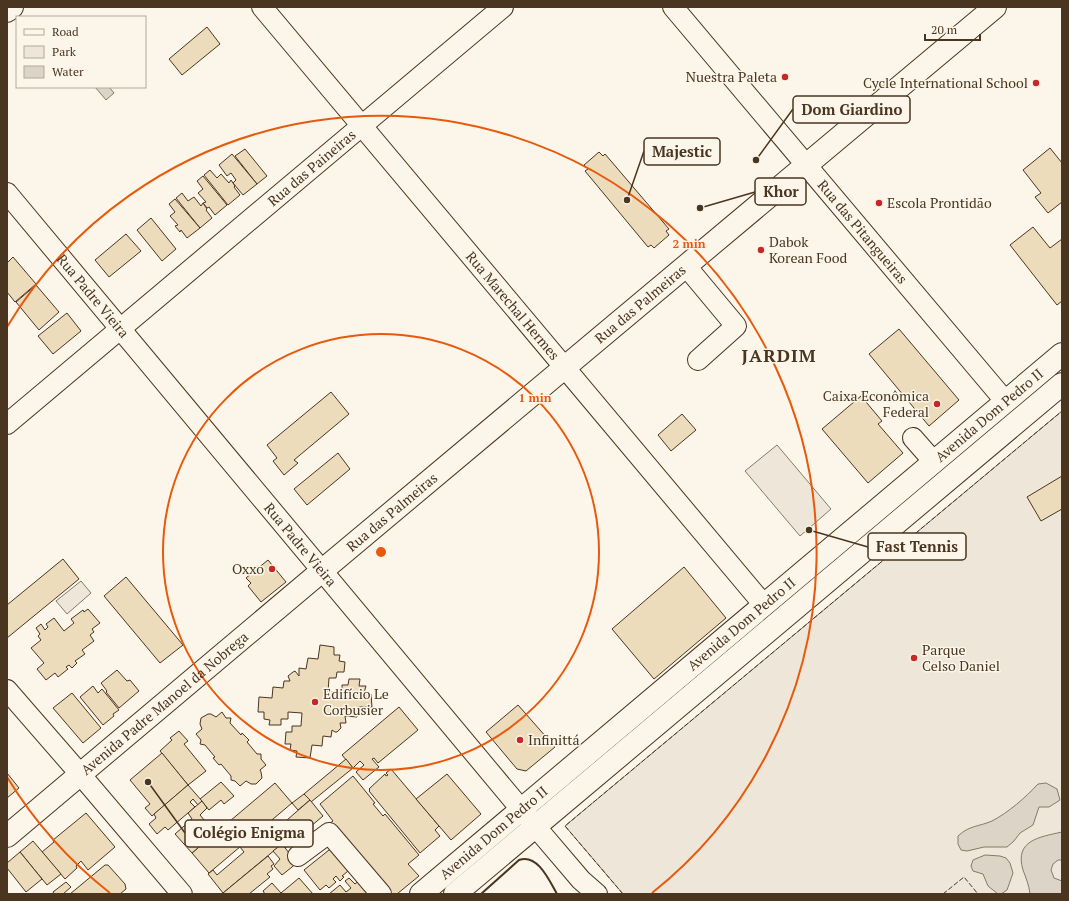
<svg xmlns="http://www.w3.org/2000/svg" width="1069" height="901" viewBox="0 0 1069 901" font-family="'PT Serif',serif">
<rect width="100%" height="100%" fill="#fbf6e9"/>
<g fill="#ede6d9" stroke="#887966">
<polygon points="1062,411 1062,894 623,894 565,826"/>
<polygon points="777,445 831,509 800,536 745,471"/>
<polygon points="81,581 91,593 67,614 56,601"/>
</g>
<g fill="#dcd4c6" stroke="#887966">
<polygon points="95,87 109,87 114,93 106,100"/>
<path d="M1046 783 1057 789 1060 800 1049 807H1039L1033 825 1020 833 1014 841 1007 847H984L967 851 961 850 958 844V836C970 825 978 827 992 821 1009 812 1025 798 1038 784Z"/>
<path d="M1062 832V860H1058L1053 864 1051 870 1054 878 1062 881V894H1030C1029 885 1026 878 1023 870 1014 840 1040 837 1062 832Z"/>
<polygon points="985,855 1000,856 1006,858 1010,863 1013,873 1007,890 1001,894 998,894 988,886 983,874 973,871 971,866 973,860"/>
</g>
<g fill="#ecdcbc" stroke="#4a3520">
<polygon points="207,27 220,44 182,75 169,59"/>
<polygon points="1050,148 1062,163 1062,202 1048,213 1035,197 1041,193 1023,170"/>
<polygon points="245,149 267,176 257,184 235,156"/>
<polygon points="599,152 603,156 605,154 669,229 666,231 669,235 654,248 651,245 648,247 585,171 588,169 584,165"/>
<polygon points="232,154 257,184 243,195 233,183 236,180 231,173 227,176 219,165"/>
<polygon points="210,170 217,178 221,174 229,183 231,180 235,186 234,187 240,195 228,205 204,175"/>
<polygon points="203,176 227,205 215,215 209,207 207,208 203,203 206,202 198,193 203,189 197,181"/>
<polygon points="182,193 188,201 194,197 201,206 203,203 207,209 206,210 212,218 200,228 176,198"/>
<polygon points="175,199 200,228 187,238 181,230 180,232 175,226 178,225 170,216 175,212 169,204"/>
<polygon points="151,218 176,249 162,261 137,230"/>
<polygon points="1033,227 1050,248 1062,239 1062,301 1057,305 1010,245"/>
<polygon points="126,234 141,251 109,277 95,260"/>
<polygon points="13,257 36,284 15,302 7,292 7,263"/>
<polygon points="36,285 59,312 39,330 16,302"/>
<polygon points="67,313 81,331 53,354 38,336"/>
<polygon points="899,329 959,400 929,426 869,354"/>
<polygon points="331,392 349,414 294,460 298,463 284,475 273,461 277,458 267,445"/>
<polygon points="861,396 882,421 878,424 903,453 868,483 822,429"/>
<polygon points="682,414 696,430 671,451 658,435"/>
<polygon points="338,453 350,469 307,505 294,489"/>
<polygon points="1062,476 1062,509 1041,521 1027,497"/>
<polygon points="63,559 79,579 7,638 7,605"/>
<polygon points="268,560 286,582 261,602 248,586 251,583 246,578"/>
<polygon points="684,567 726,618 654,679 612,629"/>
<polygon points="126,577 183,645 160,663 104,596"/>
<polygon points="88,609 100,623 92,629 94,632 90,635 94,641 82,650 85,654 75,661 77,663 72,668 69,665 66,667 68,669 58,677 55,673 46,680 37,669 44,663 31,648 41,640 38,636 40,634 36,628 41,624 45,630 48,627 46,624 54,618 64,631 74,623 71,619 83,610 84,612"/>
<polygon points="320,645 334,647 334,655 340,655 339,661 345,662 344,672 337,672 336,678 329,678 328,692 342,692 342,685 348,685 349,679 360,679 359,686 366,686 364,693 371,694 372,707 358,707 357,717 345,716 346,723 340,723 341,728 337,732 335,732 332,730 331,737 323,736 322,746 312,745 310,758 296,757 297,751 290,750 291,744 285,744 286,732 292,732 292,726 301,726 302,713 288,712 288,719 281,719 281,725 269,725 270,720 264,719 264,712 258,712 259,697 272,698 273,687 283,688 284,681 290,681 288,676 293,672 295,671 299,676 299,668 306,669 308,658 318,659"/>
<polygon points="117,670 127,681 130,680 139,691 119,708 106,692 107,691 101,683"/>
<polygon points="93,686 98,693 102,689 119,710 113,714 114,716 103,725 80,697"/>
<polygon points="72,693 101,728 83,743 53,708"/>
<polygon points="518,705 555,747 526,771 517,769 486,732"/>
<polygon points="399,707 418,730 378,763 374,758 372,759 379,767 363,780 356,772 364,765 360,761 353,768 342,755"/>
<polygon points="222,712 226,718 231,718 230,723 241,735 242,733 249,740 247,742 257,754 261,754 261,759 266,765 260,770 261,772 262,778 256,784 251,784 246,781 240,786 235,781 231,780 231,776 221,764 219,765 213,758 215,757 205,745 200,744 201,740 196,734 202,729 200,724 201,718 208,714 211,714 216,717"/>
<polygon points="179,731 188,741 184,744 206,771 188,785 160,751 172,740 170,738"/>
<polygon points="162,753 188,785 152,816 145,808 150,804 130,780"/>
<polygon points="346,759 353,768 311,802 304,794"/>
<polygon points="391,769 439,826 435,830 440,836 420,853 369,791 370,790 369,789 385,774 386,776 388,775 386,773"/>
<polygon points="7,773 19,788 7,798"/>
<polygon points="447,774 481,814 451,840 416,799"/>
<polygon points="353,776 375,803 373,804 383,816 385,814 419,855 408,864 419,876 397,894 388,894 330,823 333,821 320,804"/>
<polygon points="221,782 234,796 224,804 221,800 209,810 200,799"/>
<polygon points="275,783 292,803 209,873 192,853"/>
<polygon points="188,785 202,801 198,805 193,799 190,802 195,807 168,830 165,827 157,834 149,824 156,818 154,814"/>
<polygon points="304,794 310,800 298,810 292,803"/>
<polygon points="310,800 323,816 285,848 272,833"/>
<polygon points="202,801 207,808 200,815 215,833 192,853 175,834 192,819 188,813"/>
<polygon points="86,813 115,847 88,870 81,861 76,866 77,868 65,879 42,852 54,842 53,840"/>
<polygon points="266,826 282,844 223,893 208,874 213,870 217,875 244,852 240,847"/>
<polygon points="33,841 61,874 47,885 20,852"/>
<polygon points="282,844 297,863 282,875 274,866 280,859 273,851"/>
<polygon points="334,846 348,871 342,876 344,877 340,881 336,876 333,879 336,882 329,888 326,885 320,890 304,870"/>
<polygon points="20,852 42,879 26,892 7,868 7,863"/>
<polygon points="268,856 274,864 271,866 273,869 267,874 270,877 249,894 224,894 223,893"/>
<polygon points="105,865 108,865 125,884 126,889 120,894 70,894"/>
<polygon points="299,878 313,894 282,894 281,893"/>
<polygon points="349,878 355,884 362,878 376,894 329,894 340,885 346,892 351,888 345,881"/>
<polygon points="66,882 71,887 63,894 54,894 53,892"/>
<polygon points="272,883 281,893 282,894 265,894 263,891"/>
</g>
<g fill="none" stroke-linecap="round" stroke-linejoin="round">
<g stroke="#4a3520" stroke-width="22">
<g id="minor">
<path id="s1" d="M262 7 764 605"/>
<path id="s2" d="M673 7 1006 402"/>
<path id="s3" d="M7 193 535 826 581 880 597 894"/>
<polyline points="686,266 736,326 698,360"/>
<path id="s4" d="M7 424 503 7"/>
<polyline points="913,438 934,462"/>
<polyline points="7,690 80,774 182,894"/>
<polyline points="298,856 329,833 381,894"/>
</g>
</g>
<g stroke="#4a3520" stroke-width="24">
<g id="major">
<polyline points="7,11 12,7"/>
<path id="s5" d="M7 836 336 559 995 7"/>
<path id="s6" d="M421 894 1062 354"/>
<polyline points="455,894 1062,384"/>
</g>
</g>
<use href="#minor" stroke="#fbf6e9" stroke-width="20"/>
<use href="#major" stroke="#fbf6e9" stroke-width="22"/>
<g stroke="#4a3520" stroke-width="1" stroke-dasharray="5 2" stroke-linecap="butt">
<polyline points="623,894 565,826 1062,411"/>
<polyline points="943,894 964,877 978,894"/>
</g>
<path stroke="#4a3520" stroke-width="2" d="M481 894 519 860C538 853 550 882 557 894"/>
</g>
<g fill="none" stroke="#e8590c" stroke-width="2">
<circle cx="381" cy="552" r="218"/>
<path d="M110 893A436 436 0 0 1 7 777M7 327A436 436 0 1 1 652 893"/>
</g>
<g fill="#c62828" stroke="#fbf6e9" stroke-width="1.5">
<circle cx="785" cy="77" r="4"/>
<circle cx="1036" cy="83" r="4"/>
<circle cx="879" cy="203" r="4"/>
<circle cx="761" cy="250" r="4"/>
<circle cx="937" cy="404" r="4"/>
<circle cx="272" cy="569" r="4"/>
<circle cx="914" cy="658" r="4"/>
<circle cx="315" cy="702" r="4"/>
<circle cx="520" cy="740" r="4"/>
</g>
<g text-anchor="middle" stroke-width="3" stroke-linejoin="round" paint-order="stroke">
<g font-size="14" fill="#4a3520" stroke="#fbf6e9" text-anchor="start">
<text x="777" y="82" text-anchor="end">Nuestra Paleta</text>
<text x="1028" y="88" text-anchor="end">Cycle International School</text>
<text x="887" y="208">Escola Prontidão</text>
<text x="769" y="247">Dabok<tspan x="769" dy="16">Korean Food</tspan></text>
<text x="929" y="401" text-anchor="end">Caixa Econômica<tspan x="929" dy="16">Federal</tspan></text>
<text x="264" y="574" text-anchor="end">Oxxo</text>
<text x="922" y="655">Parque<tspan x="922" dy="16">Celso Daniel</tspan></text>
<text x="323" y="699">Edifício Le<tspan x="323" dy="16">Corbusier</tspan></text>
<text x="528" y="745">Infinittá</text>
</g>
<g font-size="14" fill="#4a3520" stroke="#fbf6e9">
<text dy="5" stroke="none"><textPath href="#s4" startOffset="398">Rua das Paineiras</textPath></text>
<text dy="5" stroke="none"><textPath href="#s2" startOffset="294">Rua das Pitangueiras</textPath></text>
<text dy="5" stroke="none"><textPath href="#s3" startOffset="134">Rua Padre Vieira</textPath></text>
<text dy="5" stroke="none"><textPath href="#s5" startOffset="827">Rua das Palmeiras</textPath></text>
<text dy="5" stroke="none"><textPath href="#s1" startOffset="390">Rua Marechal Hermes</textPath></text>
<text dy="5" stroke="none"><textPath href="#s6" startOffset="743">Avenida Dom Pedro II</textPath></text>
<text dy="5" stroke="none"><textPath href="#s5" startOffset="503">Rua das Palmeiras</textPath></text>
<text dy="5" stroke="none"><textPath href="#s3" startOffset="458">Rua Padre Vieira</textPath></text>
<text dy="5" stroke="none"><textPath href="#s6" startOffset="419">Avenida Dom Pedro II</textPath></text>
<text dy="5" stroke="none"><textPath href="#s5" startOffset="206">Avenida Padre Manoel da Nobrega</textPath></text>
<text dy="5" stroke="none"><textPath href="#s6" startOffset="95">Avenida Dom Pedro II</textPath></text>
</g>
<g font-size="18" font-weight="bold" letter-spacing="1" fill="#4a3520" stroke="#fbf6e9">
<text x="779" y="362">JARDIM</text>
</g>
</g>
<circle cx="381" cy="552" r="6" fill="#e8590c" stroke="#fbf6e9" stroke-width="2"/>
<g font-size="12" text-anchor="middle" font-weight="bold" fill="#e8590c" stroke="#fbf6e9" stroke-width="3" stroke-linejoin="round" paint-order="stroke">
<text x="689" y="248">2 min</text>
<text x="535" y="402">1 min</text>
</g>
<path fill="none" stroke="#4a3520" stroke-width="1.5" d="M756 160L793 109M627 200L644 151M700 208L755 192M809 530L868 547M148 782L185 833"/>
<g fill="#4a3520" stroke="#fbf6e9" stroke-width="1.5">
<circle cx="756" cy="160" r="4"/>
<circle cx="627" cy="200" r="4"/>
<circle cx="700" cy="208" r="4"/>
<circle cx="809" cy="530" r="4"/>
<circle cx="148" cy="782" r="4"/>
</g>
<g fill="#fbf6e9" stroke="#4a3520" stroke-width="1.5">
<rect x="793" y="96" width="117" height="27" rx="4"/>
<rect x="644" y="138" width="76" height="27" rx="4"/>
<rect x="755" y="178" width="51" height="27" rx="4"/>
<rect x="868" y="533" width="98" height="27" rx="4"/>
<rect x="185" y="820" width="128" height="27" rx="4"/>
</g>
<g font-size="15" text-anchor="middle" font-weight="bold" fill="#4a3520">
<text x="852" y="115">Dom Giardino</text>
<text x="682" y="157">Majestic</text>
<text x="781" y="197">Khor</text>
<text x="917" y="552">Fast Tennis</text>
<text x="249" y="838">Colégio Enigma</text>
</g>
<rect width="1069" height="901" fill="none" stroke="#4a3520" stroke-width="16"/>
<rect x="16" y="16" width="130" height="72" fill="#fbf6e9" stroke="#b4a999"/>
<rect x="24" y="29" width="20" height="6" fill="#fbf6e9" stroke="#b4a999"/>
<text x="52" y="36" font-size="12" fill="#4a3520">Road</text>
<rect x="24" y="46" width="20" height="12" fill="#ede6d9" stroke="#b4a999"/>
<text x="52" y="56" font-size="12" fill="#4a3520">Park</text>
<rect x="24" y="66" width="20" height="12" fill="#dcd4c6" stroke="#b4a999"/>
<text x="52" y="76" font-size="12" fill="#4a3520">Water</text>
<path d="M925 34v6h55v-6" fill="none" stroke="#4a3520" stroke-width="2"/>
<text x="931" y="34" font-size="12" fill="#4a3520" stroke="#fbf6e9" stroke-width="3" paint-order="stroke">20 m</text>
</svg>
